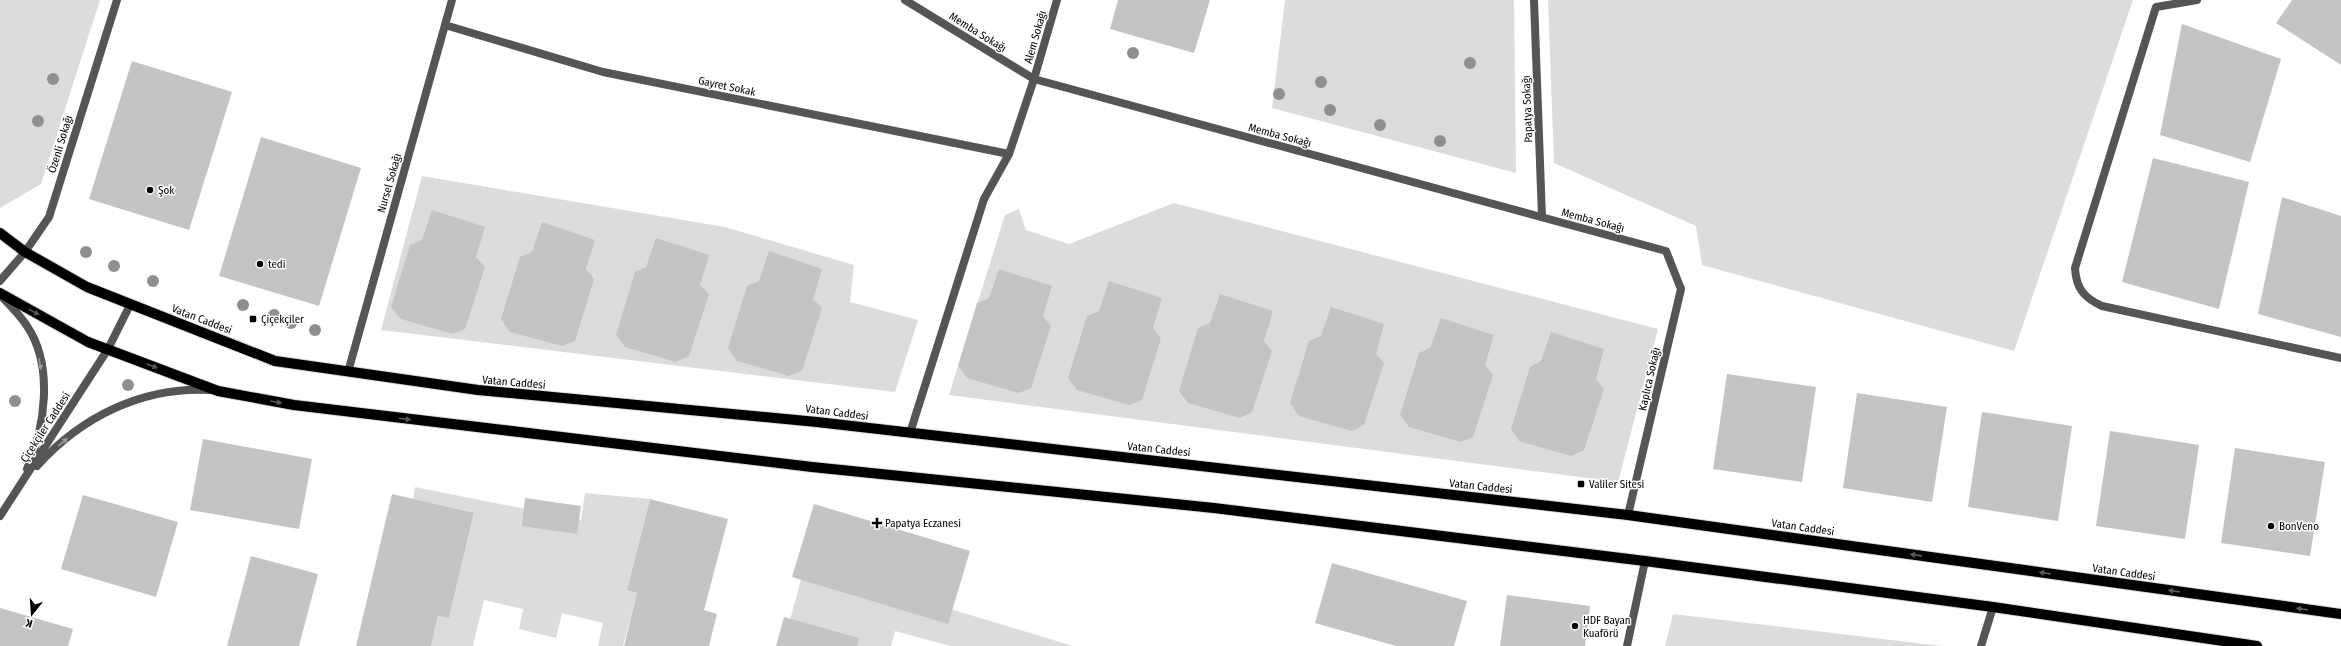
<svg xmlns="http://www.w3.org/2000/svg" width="2341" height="646" viewBox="0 0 2341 646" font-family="'Fira Sans Condensed',sans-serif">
<rect width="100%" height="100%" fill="#fff"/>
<g fill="#dcdcdc">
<polygon points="0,0 100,0 41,184 0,208"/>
<polygon points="1285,0 1514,0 1516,173 1272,108"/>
<polygon points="1548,0 2133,0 2014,351 1702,265 1696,226 1554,163"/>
<polygon points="422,176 725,227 854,265 850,302 918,320 895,392 381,330"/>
<polygon points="1174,203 1658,329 1618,482 949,395 1005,215 1019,209 1026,230 1069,244"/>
<polygon points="415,487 581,520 585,493 650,499 627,590 637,593 623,646 598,646 603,623 562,613 556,638 519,629 523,609 484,600 473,646 431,646 438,616 449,618 474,514 413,499"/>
<polygon points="805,565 1073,646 950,646 895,631 891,646 783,646"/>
<polygon points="1673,614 1942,646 1665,646"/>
</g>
<g fill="#c4c4c4">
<polygon points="1118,0 1210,0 1194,53 1110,29"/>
<polygon points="2292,0 2341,0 2341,65 2276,23"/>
<polygon points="2182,24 2281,59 2250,162 2160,135"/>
<polygon points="132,61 232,92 189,230 89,199"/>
<polygon points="261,137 361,168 319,306 219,276"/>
<polygon points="2153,158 2249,182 2219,309 2122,282"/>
<polygon points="2282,197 2341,216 2341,337 2258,314"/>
<polygon points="432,210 485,227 476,257 485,267 465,329 453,334 401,319 391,307 410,245 422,240"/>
<polygon points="542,222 595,240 586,269 594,279 575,341 562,346 510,332 501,319 520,257 532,252"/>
<polygon points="656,238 709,255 700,285 709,294 689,356 676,362 625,347 616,335 635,272 646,267"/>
<polygon points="769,251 822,269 813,299 822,308 802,371 789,376 737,361 728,348 747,286 759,281"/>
<polygon points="999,269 1052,286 1043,316 1051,326 1031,388 1019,393 967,378 958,366 977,303 989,298"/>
<polygon points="1109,281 1162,298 1153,328 1161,338 1142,400 1129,405 1077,390 1068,378 1087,316 1099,311"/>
<polygon points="1220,294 1273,311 1264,341 1272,351 1252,412 1240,418 1188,403 1179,391 1198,328 1210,323"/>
<polygon points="1331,307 1384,324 1376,354 1384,363 1364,425 1352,431 1299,416 1290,403 1309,341 1321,336"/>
<polygon points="1441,318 1494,335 1485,365 1493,375 1473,437 1461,442 1409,427 1400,415 1419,353 1430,348"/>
<polygon points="1551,332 1604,349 1596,379 1604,389 1584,450 1571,456 1519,441 1511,429 1530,367 1541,361"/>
<polygon points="1727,374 1816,387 1802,482 1713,469"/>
<polygon points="1857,393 1947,407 1932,502 1843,488"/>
<polygon points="1982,412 2072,426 2058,521 1968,507"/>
<polygon points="2110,431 2199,445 2185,539 2096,526"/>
<polygon points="203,439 312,459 299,529 190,510"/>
<polygon points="2235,448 2325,462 2310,556 2221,543"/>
<polygon points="392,494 474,513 449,618 438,616 431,646 356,646"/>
<polygon points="83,495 178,522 156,597 61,569"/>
<polygon points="525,498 581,506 577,534 522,526"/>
<polygon points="650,499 728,519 704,610 717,614 709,646 624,646 637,593 627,590"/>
<polygon points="814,504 970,551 948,624 792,577"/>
<polygon points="251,556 318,574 299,646 227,646"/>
<polygon points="1332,563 1467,601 1454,646 1396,646 1315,623"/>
<polygon points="1507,595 1590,606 1585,646 1500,646"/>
<polygon points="0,608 73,629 68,646 0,646"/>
<polygon points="784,617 859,638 857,646 776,646"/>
</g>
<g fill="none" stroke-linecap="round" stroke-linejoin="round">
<g stroke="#dbdbdb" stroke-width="12">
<g id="primary">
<polyline points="0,233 25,252 87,287 275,361 478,390 817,422 1628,515 2341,614"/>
<polyline points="0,293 88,342 218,391 294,405 812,467 1214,508 1645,561 1993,607 2257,646"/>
</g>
</g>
<path stroke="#555" stroke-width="8" d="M2197 0 2156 7 2075 268C2076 288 2084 298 2102 306L2341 358"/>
<g stroke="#555" stroke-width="8">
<polyline points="905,0 1034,79 1666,251 1681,289 1628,515"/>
<polyline points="1534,0 1542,217"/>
<polyline points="445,25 603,72 1009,154"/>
<polyline points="0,281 25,252 49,217 117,0"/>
<polyline points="348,372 452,0"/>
<polyline points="910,433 984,199 1009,154 1034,79 1057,0"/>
<polyline points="1627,646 1645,561"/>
<polyline points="1981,646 1993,607"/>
</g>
<g stroke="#555" stroke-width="8">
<path d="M1 296C10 305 20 315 27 326 54 366 45 428 27 469"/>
<path d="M37 466C81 417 143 386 210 390"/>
<polyline points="0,516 108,349 130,305"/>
</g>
<use href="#primary" stroke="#000" stroke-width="10"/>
</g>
<g fill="#8f8f8f">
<circle cx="1133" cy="53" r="6"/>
<circle cx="1470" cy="63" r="6"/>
<circle cx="53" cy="79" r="6"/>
<circle cx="1321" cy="82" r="6"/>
<circle cx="1279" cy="94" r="6"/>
<circle cx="1330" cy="110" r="6"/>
<circle cx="38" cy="121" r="6"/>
<circle cx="1380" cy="125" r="6"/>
<circle cx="1440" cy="141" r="6"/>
<circle cx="86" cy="252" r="6"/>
<circle cx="114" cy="266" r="6"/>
<circle cx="153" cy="281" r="6"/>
<circle cx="243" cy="305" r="6"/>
<circle cx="274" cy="315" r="6"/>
<circle cx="291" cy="323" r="6"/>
<circle cx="315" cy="330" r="6"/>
<circle cx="128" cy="385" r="6"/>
<circle cx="15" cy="401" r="6"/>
</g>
<defs><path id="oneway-solid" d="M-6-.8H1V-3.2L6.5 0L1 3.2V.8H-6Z"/></defs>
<g fill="#595959">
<use href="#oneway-solid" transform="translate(34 312) rotate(29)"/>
<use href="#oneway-solid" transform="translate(152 366) rotate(21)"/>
<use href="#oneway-solid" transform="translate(276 402) rotate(10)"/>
<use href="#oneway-solid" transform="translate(405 419) rotate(7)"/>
<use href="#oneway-solid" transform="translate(1916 555) rotate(-172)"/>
<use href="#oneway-solid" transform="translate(2045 573) rotate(-172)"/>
<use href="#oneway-solid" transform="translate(2174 591) rotate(-172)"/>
<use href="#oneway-solid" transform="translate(2302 609) rotate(-172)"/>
</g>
<g fill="#999">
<use href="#oneway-solid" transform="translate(40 364) rotate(81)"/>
<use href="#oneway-solid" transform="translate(63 442) rotate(-39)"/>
</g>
<g fill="#000" stroke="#fff" stroke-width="1.5">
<circle cx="150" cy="190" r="4"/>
<circle cx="260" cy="264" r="4"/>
<rect x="249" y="315" width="8" height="8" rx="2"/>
<rect x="1577" y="480" width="8" height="8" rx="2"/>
<path d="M875 517h4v4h4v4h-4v4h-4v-4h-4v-4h4z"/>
<circle cx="2271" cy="526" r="4"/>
<circle cx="1575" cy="626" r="4"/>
</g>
<g text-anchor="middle" stroke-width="3" stroke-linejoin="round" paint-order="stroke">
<g font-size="11" fill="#000" stroke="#fff">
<text transform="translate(978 32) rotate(32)" y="4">Memba Sokağı</text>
<text transform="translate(1035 37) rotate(-74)" y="4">Alem Sokağı</text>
<text transform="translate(727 86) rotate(12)" y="4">Gayret Sokak</text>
<text transform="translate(1527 109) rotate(-92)" y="4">Papatya Sokağı</text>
<text transform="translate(1280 135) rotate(15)" y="4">Memba Sokağı</text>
<text transform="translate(60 144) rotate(-73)" y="4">Özenli Sokağı</text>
<text transform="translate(389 183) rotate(-74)" y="4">Nursel Sokağı</text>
<text transform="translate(1593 220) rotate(15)" y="4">Memba Sokağı</text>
<text transform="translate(202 319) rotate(21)" y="4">Vatan Caddesi</text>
<text transform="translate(1649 379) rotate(-77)" y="4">Kaplıca Sokağı</text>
<text transform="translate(514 382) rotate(5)" y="4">Vatan Caddesi</text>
<text transform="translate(837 412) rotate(7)" y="4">Vatan Caddesi</text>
<text transform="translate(45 427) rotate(-57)" y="4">Çiçekçiler Caddesi</text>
<text transform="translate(1159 449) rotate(6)" y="4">Vatan Caddesi</text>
<text transform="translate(1481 486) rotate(6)" y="4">Vatan Caddesi</text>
<text transform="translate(1803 527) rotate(8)" y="4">Vatan Caddesi</text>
<text transform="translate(2124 572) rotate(8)" y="4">Vatan Caddesi</text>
</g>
<g font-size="11" fill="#000" stroke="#fff" text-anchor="start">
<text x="158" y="194">Şok</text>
<text x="268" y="268">tedi</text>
<text x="261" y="323">Çiçekçiler</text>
<text x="1589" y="488">Valiler Sitesi</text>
<text x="885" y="527">Papatya Eczanesi</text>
<text x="2279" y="530">BonVeno</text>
<text x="1583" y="624">HDF Bayan<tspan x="1583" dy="13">Kuaförü</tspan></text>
</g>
</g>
<g transform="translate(32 614) rotate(197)" stroke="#ffffff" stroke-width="3" paint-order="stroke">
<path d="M0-3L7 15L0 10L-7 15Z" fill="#000000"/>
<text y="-6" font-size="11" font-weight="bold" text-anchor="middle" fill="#000000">K</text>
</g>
</svg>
